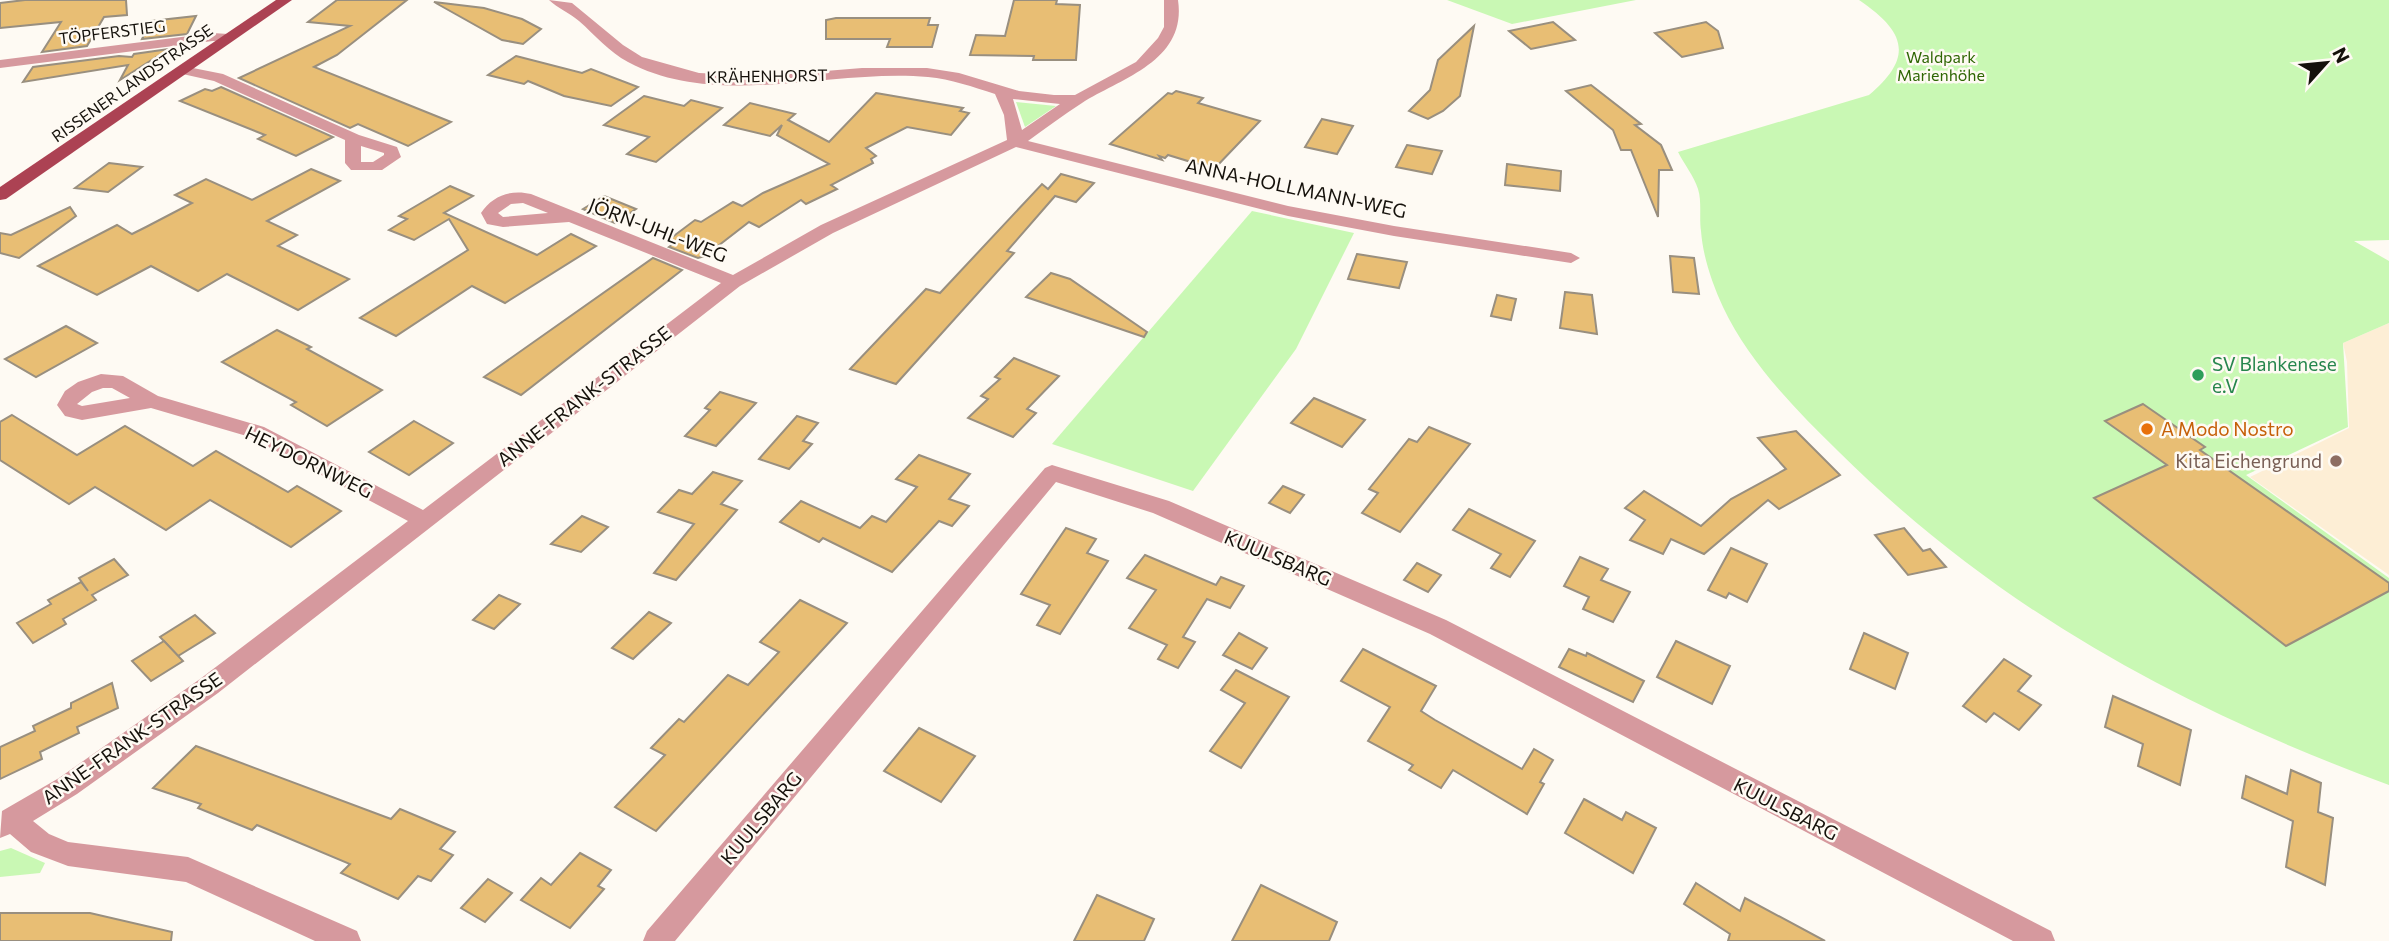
<svg xmlns="http://www.w3.org/2000/svg" width="2389" height="941" viewBox="0 0 2389 941" font-family="Commissioner,sans-serif">
<rect width="100%" height="100%" fill="#fefaf3"/>
<polygon fill="#fdeed5" points="2389,323 2389,575 2250,477 2349,428 2347,362 2343,343"/>
<g fill="#c9f8b4">
<polygon points="1447,0 1636,0 1512,24"/>
<path d="M1859 0H2389V240L2354 241 2389 261V323L2343 343 2348 427 2246 475 2389 578V785C2180 708 1997 609 1838 451 1795 409 1749 362 1723 307 1712 283 1703 257 1701 231 1699 218 1702 201 1698 189 1694 176 1684 164 1678 152L1869 95C1914 57 1906 32 1859 0Z"/>
<polygon points="1016,102 1056,106 1025,127"/>
<polygon points="1252,211 1354,233 1296,349 1193,491 1052,444"/>
<polygon points="11,848 45,863 40,873 0,877 0,851"/>
</g>
<g fill="#e8be74" stroke="#998f7f" stroke-width="2">
<polygon points="25,0 126,0 127,15 104,17 87,46 42,52 61,22 0,28 0,3"/>
<polygon points="337,0 407,0 337,55 314,67 451,122 408,146 358,124 350,128 239,78 350,26 308,22"/>
<polygon points="1014,0 1057,0 1056,4 1080,5 1076,60 1033,60 1034,56 970,55 976,35 1005,36"/>
<polygon points="434,2 484,8 522,19 541,29 523,44 502,40"/>
<polygon points="196,16 187,34 142,39 151,21"/>
<polygon points="836,18 930,18 928,25 938,25 932,47 887,47 890,39 826,39 826,20"/>
<polygon points="1553,22 1575,40 1531,49 1509,31"/>
<polygon points="1706,22 1718,31 1723,48 1682,57 1655,33"/>
<polygon points="1474,26 1460,96 1443,111 1428,119 1409,111 1430,90 1438,60"/>
<polygon points="169,49 120,80 128,65 23,82 33,67 119,56 132,57 134,54"/>
<polygon points="516,56 582,73 591,69 638,87 611,106 564,96 528,81 524,84 488,75"/>
<polygon points="1591,85 1641,124 1635,125 1661,145 1672,170 1659,170 1658,217 1631,150 1621,150 1613,130 1566,91"/>
<polygon points="221,87 333,137 296,156 258,139 265,135 180,101 205,89 212,91"/>
<polygon points="1176,91 1203,98 1198,103 1260,121 1214,169 1168,155 1165,158 1159,156 1162,160 1110,144 1168,93 1172,94"/>
<polygon points="876,93 963,108 960,111 969,113 951,135 907,127 866,148 876,156 871,159 873,163 831,185 837,189 806,204 801,200 759,227 749,222 705,256 698,258 669,247 673,244 667,241 695,220 701,222 733,202 742,206 763,193 829,164 777,135 782,125 770,136 724,125 750,103 795,114 788,120 829,142"/>
<polygon points="644,96 684,106 691,100 722,108 656,162 627,154 649,137 604,125"/>
<polygon points="1322,119 1353,126 1337,154 1305,147"/>
<polygon points="1407,145 1442,151 1432,174 1396,167"/>
<polygon points="109,163 142,167 108,192 75,188"/>
<polygon points="1507,164 1561,171 1560,191 1505,185"/>
<polygon points="311,169 340,181 267,221 297,235 278,246 349,279 298,310 227,274 198,291 151,266 97,295 38,266 117,225 132,234 146,227 192,203 175,195 206,179 252,200"/>
<polygon points="1061,174 1094,183 1076,202 1055,196 1007,251 1014,253 896,384 850,369 926,289 940,293 1042,184 1048,189"/>
<polygon points="450,186 473,196 444,213 537,255 571,234 596,246 505,303 472,286 396,336 360,318 468,250 449,219 414,240 389,230 407,219 399,216"/>
<polygon points="604,196 636,209 615,223 583,209"/>
<polygon points="70,207 76,216 19,258 0,253 0,233 11,235"/>
<polygon points="1357,254 1407,262 1399,288 1348,279"/>
<polygon points="1670,256 1694,258 1699,294 1673,292"/>
<polygon points="653,258 682,270 521,395 484,377"/>
<polygon points="1051,273 1070,279 1147,332 1144,337 1026,297"/>
<polygon points="1565,292 1592,295 1597,334 1560,328"/>
<polygon points="1497,295 1516,299 1511,320 1491,316"/>
<polygon points="66,326 97,343 36,377 5,359"/>
<polygon points="277,330 311,347 307,349 382,390 327,426 291,405 296,402 222,362"/>
<polygon points="1014,358 1059,376 1027,409 1036,413 1013,437 968,418 988,399 981,396 1000,379 995,377"/>
<polygon points="720,392 756,403 716,446 685,436 710,410 705,408"/>
<polygon points="1314,398 1365,420 1342,447 1291,423"/>
<polygon points="2143,404 2205,447 2200,450 2389,583 2389,591 2286,646 2094,498 2167,465 2105,421"/>
<polygon points="12,415 77,455 125,426 193,466 216,451 288,492 297,486 341,511 291,547 210,500 166,530 95,487 69,504 0,460 0,422"/>
<polygon points="797,416 818,423 803,441 812,444 789,469 759,459"/>
<polygon points="414,421 453,443 409,475 369,452"/>
<polygon points="1429,427 1470,444 1400,532 1362,513 1378,493 1369,489 1409,439 1417,442"/>
<polygon points="1796,431 1840,475 1779,509 1768,500 1704,554 1671,539 1663,554 1630,540 1645,520 1625,508 1644,491 1701,526 1731,499 1786,469 1758,438"/>
<polygon points="919,455 970,474 949,499 969,506 952,526 939,521 892,572 823,538 819,542 780,522 801,501 860,528 872,516 886,522 917,487 896,479"/>
<polygon points="713,472 742,481 721,504 737,510 676,580 654,573 694,524 658,512 679,490 692,494"/>
<polygon points="1283,486 1304,495 1290,513 1269,503"/>
<polygon points="1469,509 1535,541 1510,577 1491,568 1501,554 1453,530"/>
<polygon points="582,516 608,527 581,552 551,544"/>
<polygon points="1066,528 1096,539 1087,553 1108,561 1060,634 1037,625 1050,605 1021,594"/>
<polygon points="1904,528 1923,551 1930,549 1946,567 1908,575 1875,535"/>
<polygon points="1731,548 1767,564 1747,602 1729,593 1726,598 1708,590"/>
<polygon points="1145,555 1216,585 1221,577 1244,586 1230,608 1207,599 1183,637 1195,642 1178,668 1158,659 1167,645 1129,628 1156,590 1127,578"/>
<polygon points="1580,557 1608,569 1601,580 1630,592 1613,622 1583,609 1589,597 1564,586"/>
<polygon points="114,559 128,575 92,595 96,600 63,619 66,624 33,643 17,623 51,604 48,600 81,582 88,591 79,578"/>
<polygon points="1417,563 1441,575 1428,592 1404,580"/>
<polygon points="499,595 520,604 494,629 473,620"/>
<polygon points="800,600 847,623 656,831 615,807 665,755 651,748 679,719 684,722 728,675 748,685 779,652 760,642"/>
<polygon points="649,612 671,623 633,659 612,648"/>
<polygon points="195,615 215,633 178,656 160,637"/>
<polygon points="1239,633 1267,648 1252,669 1223,655"/>
<polygon points="1864,633 1908,653 1895,689 1850,669"/>
<polygon points="164,641 183,661 151,681 132,661"/>
<polygon points="1676,641 1730,666 1712,704 1657,677"/>
<polygon points="1363,649 1436,686 1421,711 1435,720 1522,769 1534,749 1553,760 1540,782 1544,784 1527,814 1453,770 1441,788 1409,770 1413,765 1368,741 1390,707 1341,681"/>
<polygon points="1569,649 1586,656 1587,653 1644,681 1633,702 1559,667"/>
<polygon points="2004,659 2031,676 2018,691 2041,705 2019,730 1994,713 1986,722 1963,706"/>
<polygon points="1236,670 1289,697 1241,768 1210,751 1245,703 1221,690"/>
<polygon points="112,683 118,708 77,727 79,733 40,752 42,759 0,779 0,747 35,731 33,726 71,708 71,703"/>
<polygon points="2113,696 2191,730 2180,785 2138,766 2143,744 2105,727"/>
<polygon points="919,728 975,756 941,802 884,771"/>
<polygon points="196,746 391,819 400,809 455,832 440,849 453,855 431,881 418,876 398,899 341,873 350,864 257,825 252,830 198,808 201,804 153,788"/>
<polygon points="2291,770 2321,783 2318,812 2333,818 2325,885 2286,867 2293,821 2242,798 2246,776 2287,794"/>
<polygon points="1584,799 1622,820 1626,812 1656,828 1633,873 1565,833"/>
<polygon points="580,853 611,870 598,886 604,889 570,928 521,900 541,878 551,885"/>
<polygon points="488,879 512,893 485,922 461,908"/>
<polygon points="1696,883 1740,911 1745,898 1825,941 1728,941 1730,934 1684,904"/>
<polygon points="1261,885 1337,922 1329,941 1232,941"/>
<polygon points="1097,895 1154,919 1144,941 1074,941"/>
<polygon points="0,913 90,913 172,932 171,941 0,941"/>
</g>
<g fill="none" stroke-linecap="round" stroke-linejoin="round">
<g fill="#d6999e" fill-rule="evenodd">
<path d="M549 0 572 3 623 45 642 57 699 73 764 76 862 68H927L959 73 1019 91 1054 95H1075L1136 62 1158 38 1164 27V0H1178C1187 61 1122 78 1082 103 1063 115 1046 128 1028 141L1288 206 1394 226 1571 253 1580 258 1571 263 1394 236 1288 216 1016 147 833 233 740 286 218 693 77 794 33 821 49 834 68 842 188 857 357 931 361 941H315L186 882 68 866 31 852 10 834 0 838 2 811 59 778 200 679 408 521 250 437 151 408 82 420 65 416 57 405 65 391 78 382 101 374 123 376 158 396 264 427 423 510 721 283 569 222 503 227 487 224 481 213C492 196 511 189 531 194L733 275 821 225 1007 140 1004 115 995 94C973 87 951 79 928 77 833 68 717 110 628 62 609 52 595 35 579 21 570 13 557 8 549 0ZM1013 99 1060 104 1022 130ZM523 203 548 213 503 217 498 213 511 204ZM103 388H112L130 398 82 406 77 404 92 392Z"/>
<polygon points="213,33 228,34 235,38 228,42 213,41 0,68 0,60"/>
<path d="M183 66 223 74 359 135 397 147 401 157 382 170H351L345 163V140L214 81 178 73 176 70 178 67ZM361 146 384 153V155L373 162H361Z"/>
<polygon points="1052,465 1169,501 1446,620 2051,931 2055,941 2013,941 1430,634 1153,513 1056,482 675,941 643,941 647,931 1045,468"/>
</g>
<polygon fill="#ac4253" fill-rule="evenodd" points="276,0 292,0 6,199 0,200 0,187"/>
</g>
<circle fill="#2e9e5b" stroke="#fefaf3" stroke-width="2.5" cx="2198" cy="375" r="7"/>
<circle fill="#e8710a" stroke="#fefaf3" stroke-width="2.5" cx="2147" cy="429" r="7"/>
<circle fill="#8d6e63" stroke="#fefaf3" stroke-width="2.5" cx="2336" cy="461" r="7"/>
<g text-anchor="middle" stroke-width="5" stroke-linejoin="round" paint-order="stroke">
<g font-size="16" fill="#15110b" stroke="#fefaf3">
<text transform="translate(112 32) rotate(-7)" y="6">TÖPFERSTIEG</text>
<text transform="translate(767 76) rotate(-1)" y="6">KRÄHENHORST</text>
<text transform="translate(132 83) rotate(-35)" y="6">RISSENER LANDSTRASSE</text>
</g>
<g font-size="16" fill="#2e6603" stroke="#fefaf3">
<text x="1941" y="63">Waldpark<tspan x="1941" dy="18">Marienhöhe</tspan></text>
</g>
<g font-size="19" fill="#15110b" stroke="#fefaf3">
<text transform="translate(1296 188) rotate(12)" y="7">ANNA-HOLLMANN-WEG</text>
<text transform="translate(658 230) rotate(21)" y="7">JÖRN-UHL-WEG</text>
<text transform="translate(584 396) rotate(-38)" y="7">ANNE-FRANK-STRASSE</text>
<text transform="translate(309 462) rotate(26)" y="7">HEYDORNWEG</text>
<text transform="translate(1278 558) rotate(23)" y="7">KUULSBARG</text>
<text transform="translate(132 738) rotate(-35)" y="7">ANNE-FRANK-STRASSE</text>
<text transform="translate(1786 809) rotate(27)" y="7">KUULSBARG</text>
<text transform="translate(761 818) rotate(-50)" y="7">KUULSBARG</text>
</g>
<g font-size="19" fill="#27864d" stroke="#fefaf3" text-anchor="start">
<text x="2212" y="371">SV Blankenese<tspan x="2212" dy="22">e.V</tspan></text>
</g>
<g font-size="19" fill="#c56008" stroke="#fefaf3" text-anchor="start">
<text x="2161" y="436">A Modo Nostro</text>
</g>
<g font-size="19" fill="#785e54" stroke="#fefaf3" text-anchor="end">
<text x="2322" y="468">Kita Eichengrund</text>
</g>
</g>
<g transform="translate(2326 63) rotate(63)" stroke="#fefaf3" stroke-width="5" paint-order="stroke">
<path d="M0-5L12 26L0 18L-12 26Z" fill="#15110b"/>
<text y="-10" font-size="19" font-weight="bold" text-anchor="middle" fill="#15110b">N</text>
</g>
</svg>
